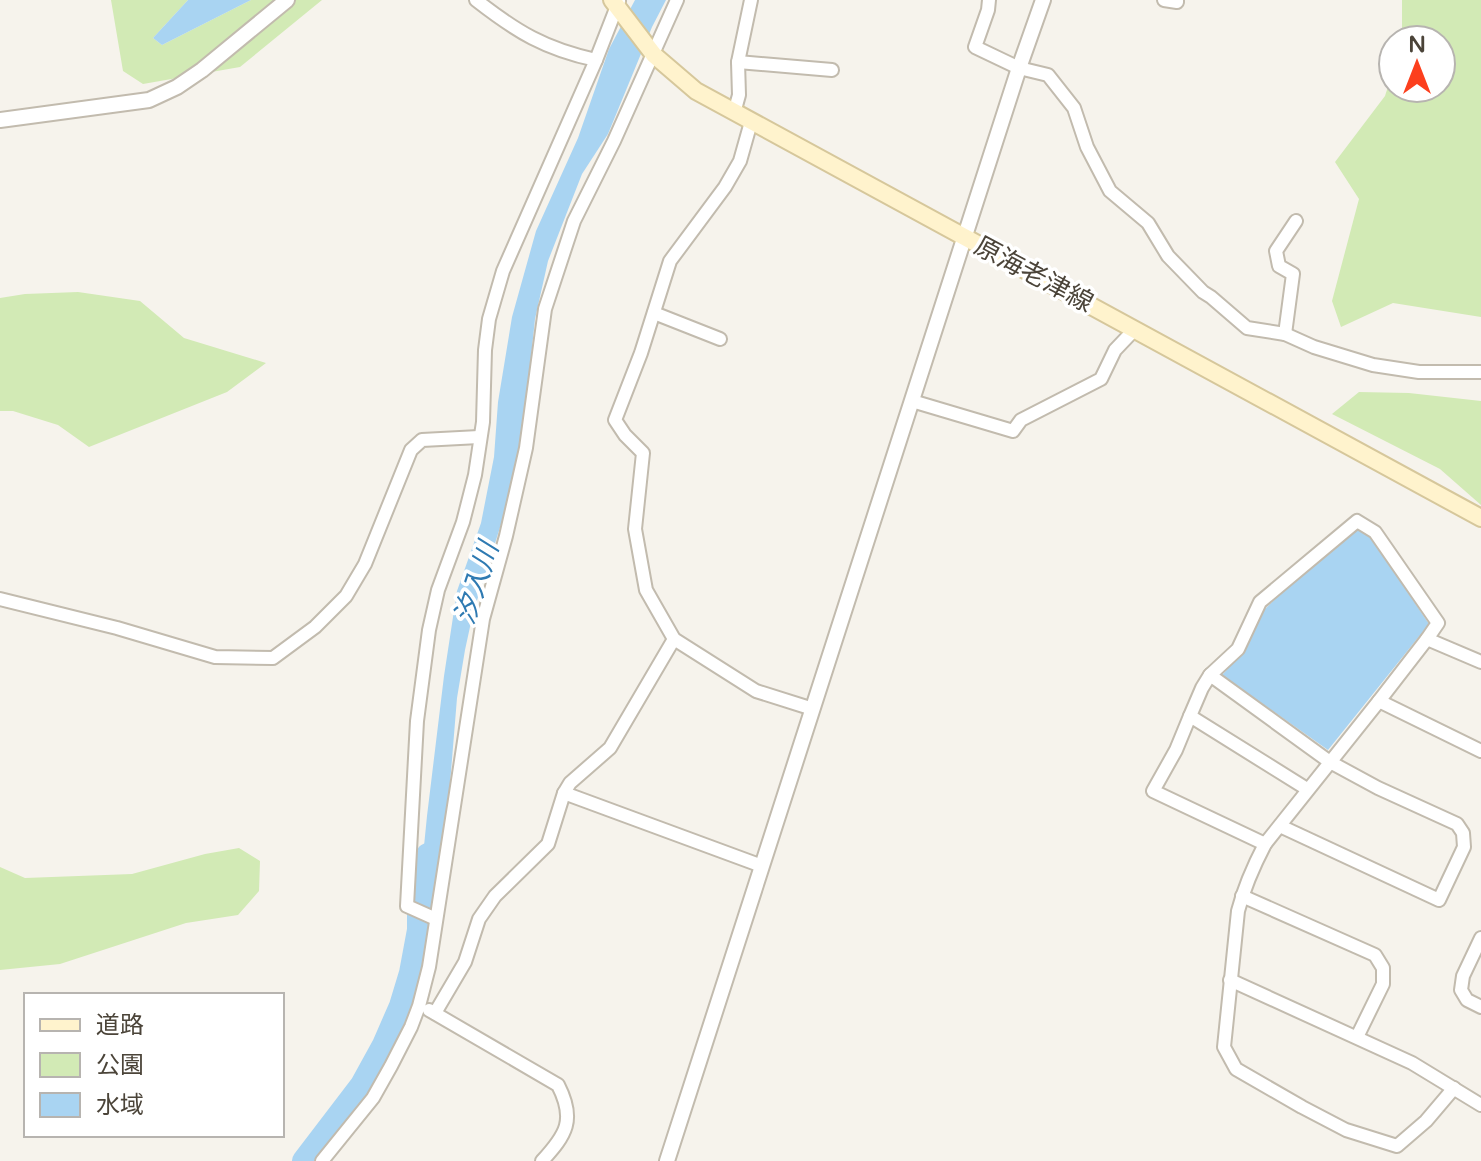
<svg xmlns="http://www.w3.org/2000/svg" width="1481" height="1161" viewBox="0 0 1481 1161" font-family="'Varela Round','Noto Sans JP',sans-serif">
<rect width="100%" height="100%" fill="#f6f3ec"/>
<g fill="#d2eab5">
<polygon points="111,0 188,0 153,38 162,45 251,0 322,0 240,67 143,84 123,71"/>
<polygon points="1402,0 1481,0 1481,317 1393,303 1341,327 1332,301 1359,199 1335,162 1385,96 1393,71 1393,88 1441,88 1441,40 1402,40"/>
<polygon points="78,292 140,301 184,338 266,363 227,392 89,447 58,425 13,411 0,411 0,298 25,294"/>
<polygon points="1359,392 1409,393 1481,401 1481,505 1440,469 1332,414"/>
<polygon points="239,848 260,861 259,891 238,915 186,923 60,964 0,970 0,867 25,878 132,874 205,854"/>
</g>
<g fill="#a9d4f2">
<polygon points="188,0 251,0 162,45 153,38"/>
<polygon points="635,0 666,0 652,27 608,134 582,174 548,261 535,319 523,434 509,499 473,613 465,650 457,698 449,796 436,879 434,912 423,909 422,866 427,816 444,676 457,591 481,523 494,457 498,402 512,317 536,231 578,138 609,49"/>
<polygon points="1358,528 1370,536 1429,624 1328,750 1222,675 1243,652 1265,609 1284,590"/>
</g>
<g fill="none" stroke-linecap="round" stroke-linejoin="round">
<polyline stroke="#a9d4f2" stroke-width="24" points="304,1161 362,1085 384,1045 401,1006 411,973 419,930 419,913 428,855"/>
<g stroke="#c2bbae" stroke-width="16">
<g id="minor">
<path d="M476 0C517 32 545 49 596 60"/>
<polyline points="989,0 988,10 975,47 1019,68 1048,75 1074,108 1087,147 1110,191 1148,223 1168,256 1203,292 1211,297 1247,328 1285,334 1314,347 1373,365 1419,372 1481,372"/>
<polyline points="1164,0 1177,2 1177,0"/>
<polyline points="738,62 832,70"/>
<polyline points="734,113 739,95 738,62 751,0"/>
<polyline points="751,122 740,161 725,187 670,261 641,353 615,420 625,435 643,453 635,529 646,590 674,639 756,691 813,709"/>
<polyline points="654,313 720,339"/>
<polyline points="1285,334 1293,274 1279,266 1276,251 1296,221"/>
<polyline points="912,401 1013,431 1021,420 1101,379 1115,350 1135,329"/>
<polyline points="0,599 117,628 215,657 273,658 315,627 346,596 365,564 411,450 422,440 479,437"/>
<polyline points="1427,639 1481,662"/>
<path d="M1210 675 1238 649 1260 602 1357 521 1375 532 1438 623 1427 639 1379 701 1265 844C1254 865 1244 888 1238 911L1224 1047 1236 1069 1302 1107 1346 1130 1397 1146 1426 1121 1454 1088"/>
<polyline points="1379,701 1481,751"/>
<polyline points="1190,716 1176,750 1153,791 1265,844"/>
<polyline points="564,793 762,866"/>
<polyline points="1280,826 1439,900 1464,847 1463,833 1457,824 1378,788 1330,762 1210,675 1202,688 1190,716 1307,789"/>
<polyline points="1242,896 1375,955 1383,968 1383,984 1357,1037"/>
<polyline points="436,919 407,906 417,721 429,630 438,590 463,522 475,475 483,422 485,350 489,319 503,271 596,60 619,1"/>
<polyline points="1481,938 1463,976 1461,990 1467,1000 1481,1007"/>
<polyline points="1230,980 1412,1063 1481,1105"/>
<path d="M429 1010 558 1085C576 1120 566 1135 542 1161"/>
<polyline points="435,1013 465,962 479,919 495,896 548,844 564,793 570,783 610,748 674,639"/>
<polyline points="322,1161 373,1098 391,1066 411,1027 419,1006 429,967 483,619 506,536 526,448 545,309 574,221 614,141 677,0"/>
</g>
</g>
<g stroke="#c2bbae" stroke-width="18">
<g id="tertiary">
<polyline points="0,120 149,100 177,87 202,70 287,0"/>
<polyline points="667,1161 1019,68 1043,0"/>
</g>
</g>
<g stroke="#d6c79b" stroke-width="20">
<polyline id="secondary" points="612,0 654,55 696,91 1481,518"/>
</g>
<use href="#minor" stroke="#fff" stroke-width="12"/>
<use href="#tertiary" stroke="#fff" stroke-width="14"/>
<use href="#secondary" stroke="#fff3cd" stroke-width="16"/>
</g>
<g text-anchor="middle" stroke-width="7" stroke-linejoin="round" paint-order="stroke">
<g font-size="26" fill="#4b4439" stroke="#fff">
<text transform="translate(1034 274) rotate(28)" y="9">原海老津線</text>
</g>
<g font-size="28" font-style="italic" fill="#2e7ab2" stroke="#fff">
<text transform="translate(476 583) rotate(-72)" y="10">汐入川</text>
</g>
</g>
<rect x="24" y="993" width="260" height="144" fill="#ffffff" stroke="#b7b4b0" stroke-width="2"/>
<rect x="40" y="1019" width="40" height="12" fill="#fff3cd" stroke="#b7b4b0" stroke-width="2"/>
<text x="96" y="1033" font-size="24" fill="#4b4439">道路</text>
<rect x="40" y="1053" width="40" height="24" fill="#d2eab5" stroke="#b7b4b0" stroke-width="2"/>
<text x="96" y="1073" font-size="24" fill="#4b4439">公園</text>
<rect x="40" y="1093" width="40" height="24" fill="#a9d4f2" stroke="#b7b4b0" stroke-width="2"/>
<text x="96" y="1113" font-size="24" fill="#4b4439">水域</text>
<g transform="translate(1417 64)"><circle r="38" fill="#ffffff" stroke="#b7b4b0" stroke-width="2"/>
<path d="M0-6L14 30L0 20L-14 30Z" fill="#fc3f1d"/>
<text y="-12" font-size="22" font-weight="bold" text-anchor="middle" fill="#4b4439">N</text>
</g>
</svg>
